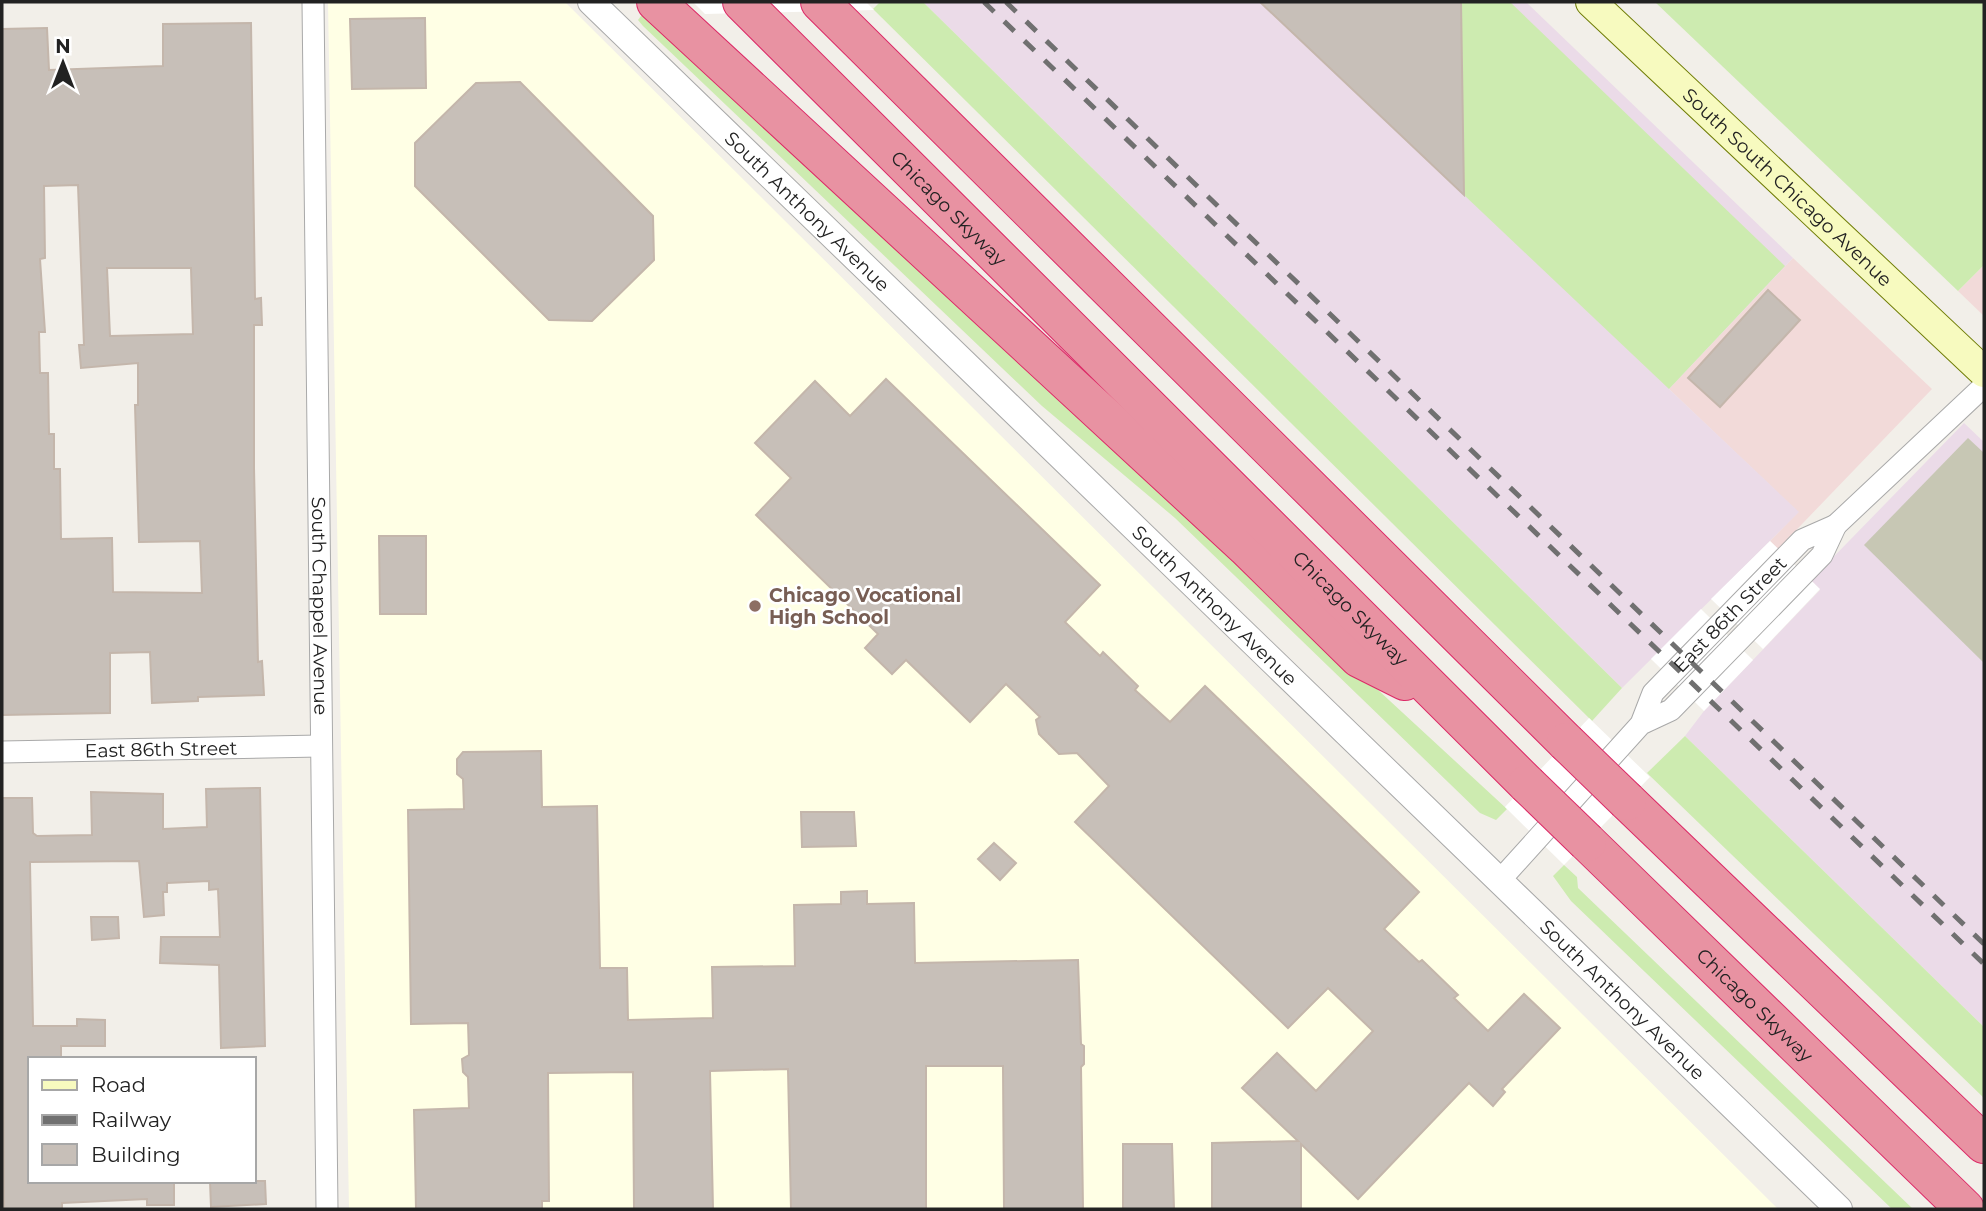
<svg xmlns="http://www.w3.org/2000/svg" width="1986" height="1211" viewBox="0 0 1986 1211" font-family="Montserrat,sans-serif">
<rect width="100%" height="100%" fill="#f2efe9"/>
<g fill="#f2dad9">
<polygon points="1793,258 1932,389 1778,549 1770,541 1798,512 1669,389"/>
<polygon points="1984,265 1984,316 1958,291"/>
</g>
<g fill="#ebdbe8">
<polygon points="923,2 1526,2 1793,258 1669,389 1799,512 1622,688"/>
<polygon points="1964,423 1984,442 1984,1027 1685,736 1704,711 1820,590 1811,580"/>
</g>
<polygon fill="#ffffe5" points="328,2 565,2 1778,1209 349,1209"/>
<polygon fill="#c7c7b4" points="1968,438 1984,453 1984,663 1864,545"/>
<g fill="#cdebb0">
<polygon points="880,2 923,2 1622,688 1592,721 873,9"/>
<polygon points="1461,2 1510,2 1785,266 1669,389 1464,195"/>
<polygon points="1655,2 1984,2 1984,265 1958,291"/>
<polygon points="644,12 1507,809 1496,820 1480,813 1175,518 1042,406 643,26 638,20"/>
<polygon points="1685,736 1984,1027 1984,1098 1647,773"/>
<polygon points="1564,865 1577,877 1578,888 1913,1209 1892,1209 1571,901 1553,876"/>
</g>
<g fill="#fff">
<polygon points="693,2 866,2 874,10 705,14"/>
<polygon points="1770,541 1820,589 1763,649 1711,599"/>
<polygon points="1701,609 1753,660 1704,711 1651,659"/>
<polygon points="1589,718 1650,777 1564,865 1505,807"/>
</g>
<g fill="#c7bfb8" stroke="#c4b6ab" stroke-width="2" fill-rule="evenodd">
<polygon points="1260,2 1461,2 1464,195"/>
<polygon points="425,18 426,88 352,89 350,19"/>
<path d="M251 23 255 299 261 298 262 325H254V468L258 662 262 661 264 695 198 697V701L152 703 150 652 110 653V713L2 715V29L47 28 49 70 163 66V24ZM78 185 84 345H79L81 368 138 363V405H135L139 542 200 541 202 593 113 592 112 538 61 539 60 469H54V434H49L48 373H40L39 332H45L40 259 45 258 44 186ZM107 268H191L193 334 110 336Z"/>
<polygon points="520,82 653,216 654,260 592,321 549,320 415,186 415,143 476,83"/>
<polygon points="1768,290 1800,320 1720,407 1688,378"/>
<polygon points="886,379 1100,585 1065,622 1100,656 1103,652 1138,686 1135,690 1170,722 1205,686 1419,892 1384,929 1419,962 1422,960 1458,995 1454,998 1488,1031 1524,994 1560,1028 1502,1089 1505,1092 1493,1106 1469,1083 1358,1199 1301,1144 1301,1209 1212,1209 1212,1143 1298,1141 1242,1088 1277,1053 1316,1091 1373,1031 1328,988 1288,1028 1075,822 1109,786 1077,753 1059,754 1039,734 1036,720 1040,717 1006,684 970,722 906,660 892,674 865,648 878,634 756,515 791,478 755,443 815,381 850,416"/>
<polygon points="379,536 426,536 426,614 380,614"/>
<polygon points="541,751 542,807 597,806 600,968 627,968 628,1020 713,1018 712,967 795,966 794,905 841,904 841,892 867,891 867,904 914,903 915,963 1078,960 1081,1044 1084,1046 1084,1064 1081,1067 1083,1209 1004,1209 1003,1066 926,1066 926,1209 791,1209 788,1069 710,1071 713,1209 634,1209 633,1072 548,1073 549,1201 542,1201 542,1209 416,1209 414,1110 469,1108 468,1077 463,1072 462,1059 469,1055 468,1023 411,1024 408,810 464,809 463,779 457,774 457,759 463,752"/>
<polygon points="260,788 265,1046 221,1048 219,965 160,963 161,937 220,937 218,889 209,890 209,881 167,883 167,892 163,892 164,915 144,917 139,861 30,862 33,1026 77,1026 77,1019 105,1020 105,1046 61,1046 61,1059 30,1059 30,1181 174,1181 174,1205 147,1205 147,1199 62,1203 62,1209 4,1209 2,798 32,798 33,833 37,836 92,835 91,792 163,794 163,829 207,827 206,789"/>
<polygon points="801,812 854,812 856,846 802,847"/>
<polygon points="994,843 1016,863 1000,880 978,859"/>
<polygon points="91,917 118,917 119,938 92,940"/>
<polygon points="1123,1144 1172,1144 1174,1209 1123,1209"/>
<polygon points="210,1181 265,1181 266,1204 211,1207"/>
</g>
<g fill="none" stroke-linecap="round" stroke-linejoin="round">
<g stroke="#a9a9a9" stroke-width="23">
<g id="minor">
<path id="s1" d="M313 2 327 1209"/>
<polyline points="1836,525 1984,386"/>
<path id="s2" d="M2 752 320 746"/>
<path id="s3" d="M1501 879 1641 724 1653 693 1802 540 1836 525 1822 555 1671 710 1641 724"/>
</g>
</g>
<g stroke="#a9a9a9" stroke-width="28">
<g id="tertiary">
<path id="s4" d="M591 2 1839 1209"/>
</g>
</g>
<g stroke="#707d05" stroke-width="32">
<g id="secondary">
<path id="s5" d="M1591 2 1984 372"/>
</g>
</g>
<g stroke="#dc2a67" stroke-width="40">
<g id="motorway">
<polyline points="656,2 1246,547 1359,658 1405,681"/>
<path id="s6" d="M742 2 1527 784"/>
<polyline points="820,2 1566,742"/>
<polyline points="1627,801 1984,1144"/>
<path id="s7" d="M1587 842 1965 1209"/>
</g>
</g>
<use href="#minor" stroke="#fff" stroke-width="21"/>
<use href="#tertiary" stroke="#fff" stroke-width="26"/>
<use href="#secondary" stroke="#f7fabf" stroke-width="30"/>
<use href="#motorway" stroke="#e892a2" stroke-width="38"/>
<g stroke="#707070" stroke-width="5" stroke-dasharray="14 14" stroke-linecap="butt">
<polyline points="984,2 1984,964"/>
<polyline points="1006,2 1984,944"/>
</g>
<g stroke="#dc2a67" stroke-width="40" stroke-linecap="butt">
<g id="motorway-bridge">
<polyline points="1566,742 1627,801"/>
<polyline points="1527,784 1587,842"/>
</g>
</g>
<use href="#motorway-bridge" stroke="#e892a2" stroke-width="38"/>
</g>
<circle fill="#8d6e63" stroke="#fff" stroke-width="2.5" cx="755" cy="606" r="7"/>
<g text-anchor="middle" stroke-width="5" stroke-linejoin="round" paint-order="stroke">
<g font-size="19" fill="#222" stroke="#fff">
<text dy="7" stroke="none"><textPath href="#s5" startOffset="270">South South Chicago Avenue</textPath></text>
<text dy="7" stroke="none"><textPath href="#s6" startOffset="292">Chicago Skyway</textPath></text>
<text dy="7" stroke="none"><textPath href="#s4" startOffset="301">South Anthony Avenue</textPath></text>
<text dy="7" stroke="none"><textPath href="#s4" startOffset="868">South Anthony Avenue</textPath></text>
<text dy="7" stroke="none"><textPath href="#s1" startOffset="604">South Chappel Avenue</textPath></text>
<text dy="7" stroke="none"><textPath href="#s6" startOffset="859">Chicago Skyway</textPath></text>
<text dy="7" stroke="none"><textPath href="#s3" startOffset="352">East 86th Street</textPath></text>
<text dy="7" stroke="none"><textPath href="#s2" startOffset="159">East 86th Street</textPath></text>
<text dy="7" stroke="none"><textPath href="#s4" startOffset="1435">South Anthony Avenue</textPath></text>
<text dy="7" stroke="none"><textPath href="#s7" startOffset="234">Chicago Skyway</textPath></text>
</g>
<g font-size="19" font-weight="bold" fill="#785e54" stroke="#fff" text-anchor="start">
<text x="769" y="602">Chicago Vocational<tspan x="769" dy="22">High School</tspan></text>
</g>
</g>
<rect width="1986" height="1211" fill="none" stroke="#222222" stroke-width="7"/>
<rect x="28" y="1057" width="228" height="126" fill="#ffffff" stroke="#a7a7a7" stroke-width="2"/>
<rect x="42" y="1080" width="35" height="10" fill="#f7fabf" stroke="#a7a7a7" stroke-width="2"/>
<text x="91" y="1092" font-size="21" fill="#222222">Road</text>
<rect x="42" y="1115" width="35" height="10" fill="#707070" stroke="#a7a7a7" stroke-width="2"/>
<text x="91" y="1127" font-size="21" fill="#222222">Railway</text>
<rect x="42" y="1144" width="35" height="21" fill="#c7bfb8" stroke="#a7a7a7" stroke-width="2"/>
<text x="91" y="1162" font-size="21" fill="#222222">Building</text>
<g transform="translate(63 63)" stroke="#ffffff" stroke-width="5" paint-order="stroke">
<path d="M0-5L12 26L0 18L-12 26Z" fill="#222222"/>
<text y="-10" font-size="19" font-weight="bold" text-anchor="middle" fill="#222222">N</text>
</g>
</svg>
